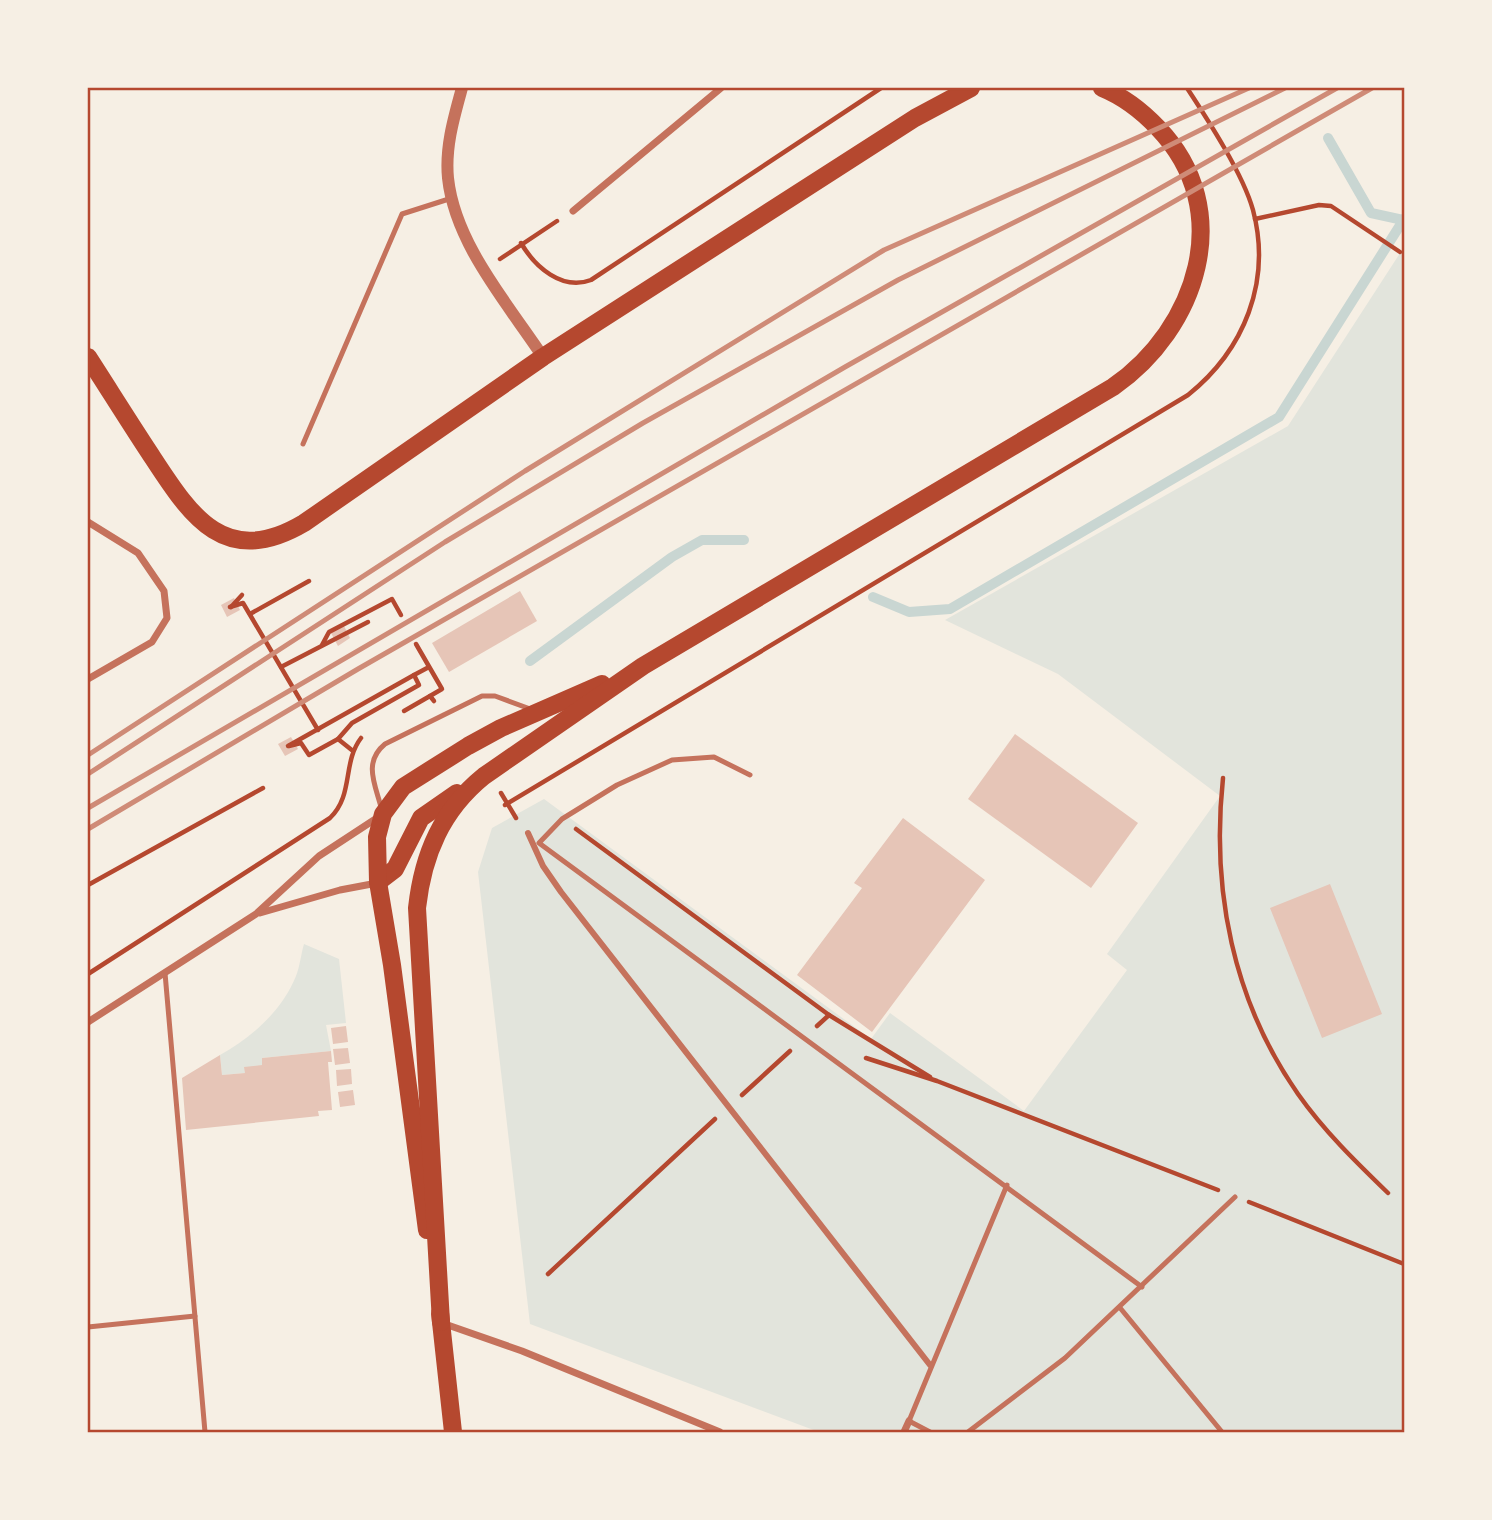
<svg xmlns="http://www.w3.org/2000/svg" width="1492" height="1520" viewBox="0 0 1492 1520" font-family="'Varela Round',sans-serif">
<rect width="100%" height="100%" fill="#f6efe4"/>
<g fill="#e2e4dc">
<polygon points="1404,247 1404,1432 819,1432 530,1324 478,872 492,828 544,799 871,1039 890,1013 1024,1111 1127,970 1107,954 1220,796 1058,674 945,620 1288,426"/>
<path d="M304 944 339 959 346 1023 326 1025 331 1051 262 1058V1065L245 1073 222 1075 220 1055C252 1037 282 1011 296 976 300 966 301 954 304 944Z"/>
</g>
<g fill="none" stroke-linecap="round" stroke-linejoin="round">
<g stroke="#c9d6d2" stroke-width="10">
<polyline points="1328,138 1371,213 1403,220"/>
<polyline points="873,597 909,612 950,609 1279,417 1404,219"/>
<polyline points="530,661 672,557 702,540 744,540"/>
</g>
</g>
<g fill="#e6c5b7">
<polygon points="520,591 537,621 449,672 432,643"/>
<polygon points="234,598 240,610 227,617 221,605"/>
<polygon points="344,626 350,638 338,646 331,633"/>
<polygon points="1015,734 1138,823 1091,888 968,799"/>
<polygon points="291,737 298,749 285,756 278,744"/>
<polygon points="903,818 985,880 872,1032 797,975 862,888 854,883"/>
<polygon points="1330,884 1382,1014 1322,1038 1270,908"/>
<polygon points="346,1026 348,1042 333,1044 331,1028"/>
<polygon points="348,1048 350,1063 335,1065 333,1049"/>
<polygon points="331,1051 332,1062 328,1062 332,1110 318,1111 319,1116 186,1130 182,1078 220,1055 222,1075 245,1073 244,1067 262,1065 262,1058"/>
<polygon points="351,1069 352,1084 337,1086 336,1070"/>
<polygon points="353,1090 355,1105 340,1107 338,1092"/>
</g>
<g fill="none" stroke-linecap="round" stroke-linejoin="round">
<g stroke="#b5482f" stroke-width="4.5">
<polyline points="1255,219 1319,205 1331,206 1400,252"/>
<path d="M521 243C535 267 562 291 591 280L881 88"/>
<polyline points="500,259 557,221"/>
<polyline points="230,607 243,603 318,730"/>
<polyline points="231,607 242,595"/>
<polyline points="250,614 309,581"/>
<polyline points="416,644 442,689 430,696"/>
<polyline points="322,645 329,632 392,599 401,615"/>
<polyline points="281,667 368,622"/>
<polyline points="414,675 429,667"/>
<polyline points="404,711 430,696 434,701"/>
<polyline points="288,746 414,675 419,685 352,723 338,739"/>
<polyline points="289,746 301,743 309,755 338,739 353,751"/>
<path d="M1223 778C1211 890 1233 1001 1298 1094 1324 1131 1356 1162 1388 1193"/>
<polyline points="501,793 516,818"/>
<path d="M505 805 1188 395C1244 350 1272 282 1253 210 1243 174 1208 120 1187 88"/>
<polyline points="576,829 829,1015 930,1077"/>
<polyline points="88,885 263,788"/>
<path d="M88 974 330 818C354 795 342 763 361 738"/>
<polyline points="817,1026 829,1015"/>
<polyline points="866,1058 937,1081 1218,1190"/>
<polyline points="742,1095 790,1051"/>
<polyline points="1249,1202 1404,1264"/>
<polyline points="548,1274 715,1119"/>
</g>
<g stroke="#c5725c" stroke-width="5">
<polyline points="303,444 402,214 452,198"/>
<polyline points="750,775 714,757 672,760 617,785 562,819 539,843 1142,1287"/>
<path d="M381 807C375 784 363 762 385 744L482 696H495L533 710"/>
<polyline points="165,973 205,1432"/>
<polyline points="1121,1309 1222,1432"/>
<polyline points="88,1327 195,1316"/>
<polyline points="930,1432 909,1421 1007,1185"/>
<polyline points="968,1432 1065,1358 1235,1197"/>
</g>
<polyline stroke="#c5725c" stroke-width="6" points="528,833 543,866 561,892 930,1365"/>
<g stroke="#c5725c" stroke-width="7">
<polyline points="573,211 721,88"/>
<polyline points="88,522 138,553 164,591 167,618 152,642 88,679"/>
<polyline points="260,913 340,890 377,883"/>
<polyline points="88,1022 256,914 319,856 380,816"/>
<polyline points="442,1323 522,1351 720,1432"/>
<polyline points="904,1432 909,1421"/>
</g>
<path stroke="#c5725c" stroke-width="12" d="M462 88C454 117 445 147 448 178 455 244 508 304 543 357"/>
<g stroke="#b5482f" stroke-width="18">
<path d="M88 357C108 388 128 420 149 452 189 513 223 571 304 523L543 357 915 118 971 88"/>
<polyline points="378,882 395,869 421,818 457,793"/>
<polyline points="427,1230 392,965 378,882 377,837 383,814 403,787 468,746 501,728 602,684"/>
<polyline points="440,1313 453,1432"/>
<path d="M441 1322 417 908C423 854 442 810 484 776L643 666 1113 387C1197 329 1237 210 1158 128 1142 111 1124 97 1102 88"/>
</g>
<g stroke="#cf8b77" stroke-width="5">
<polyline points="88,755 525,471 884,250 1249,88"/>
<polyline points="88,774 445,542 643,423 898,280 1285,88"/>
<polyline points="88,808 845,367 1337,88"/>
<polyline points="88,829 358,669 1372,88"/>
</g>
</g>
<rect width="1492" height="1520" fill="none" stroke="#f6efe4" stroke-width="178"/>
<rect x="89" y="89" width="1314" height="1342" fill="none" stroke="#b5482f" stroke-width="2.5"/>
</svg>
